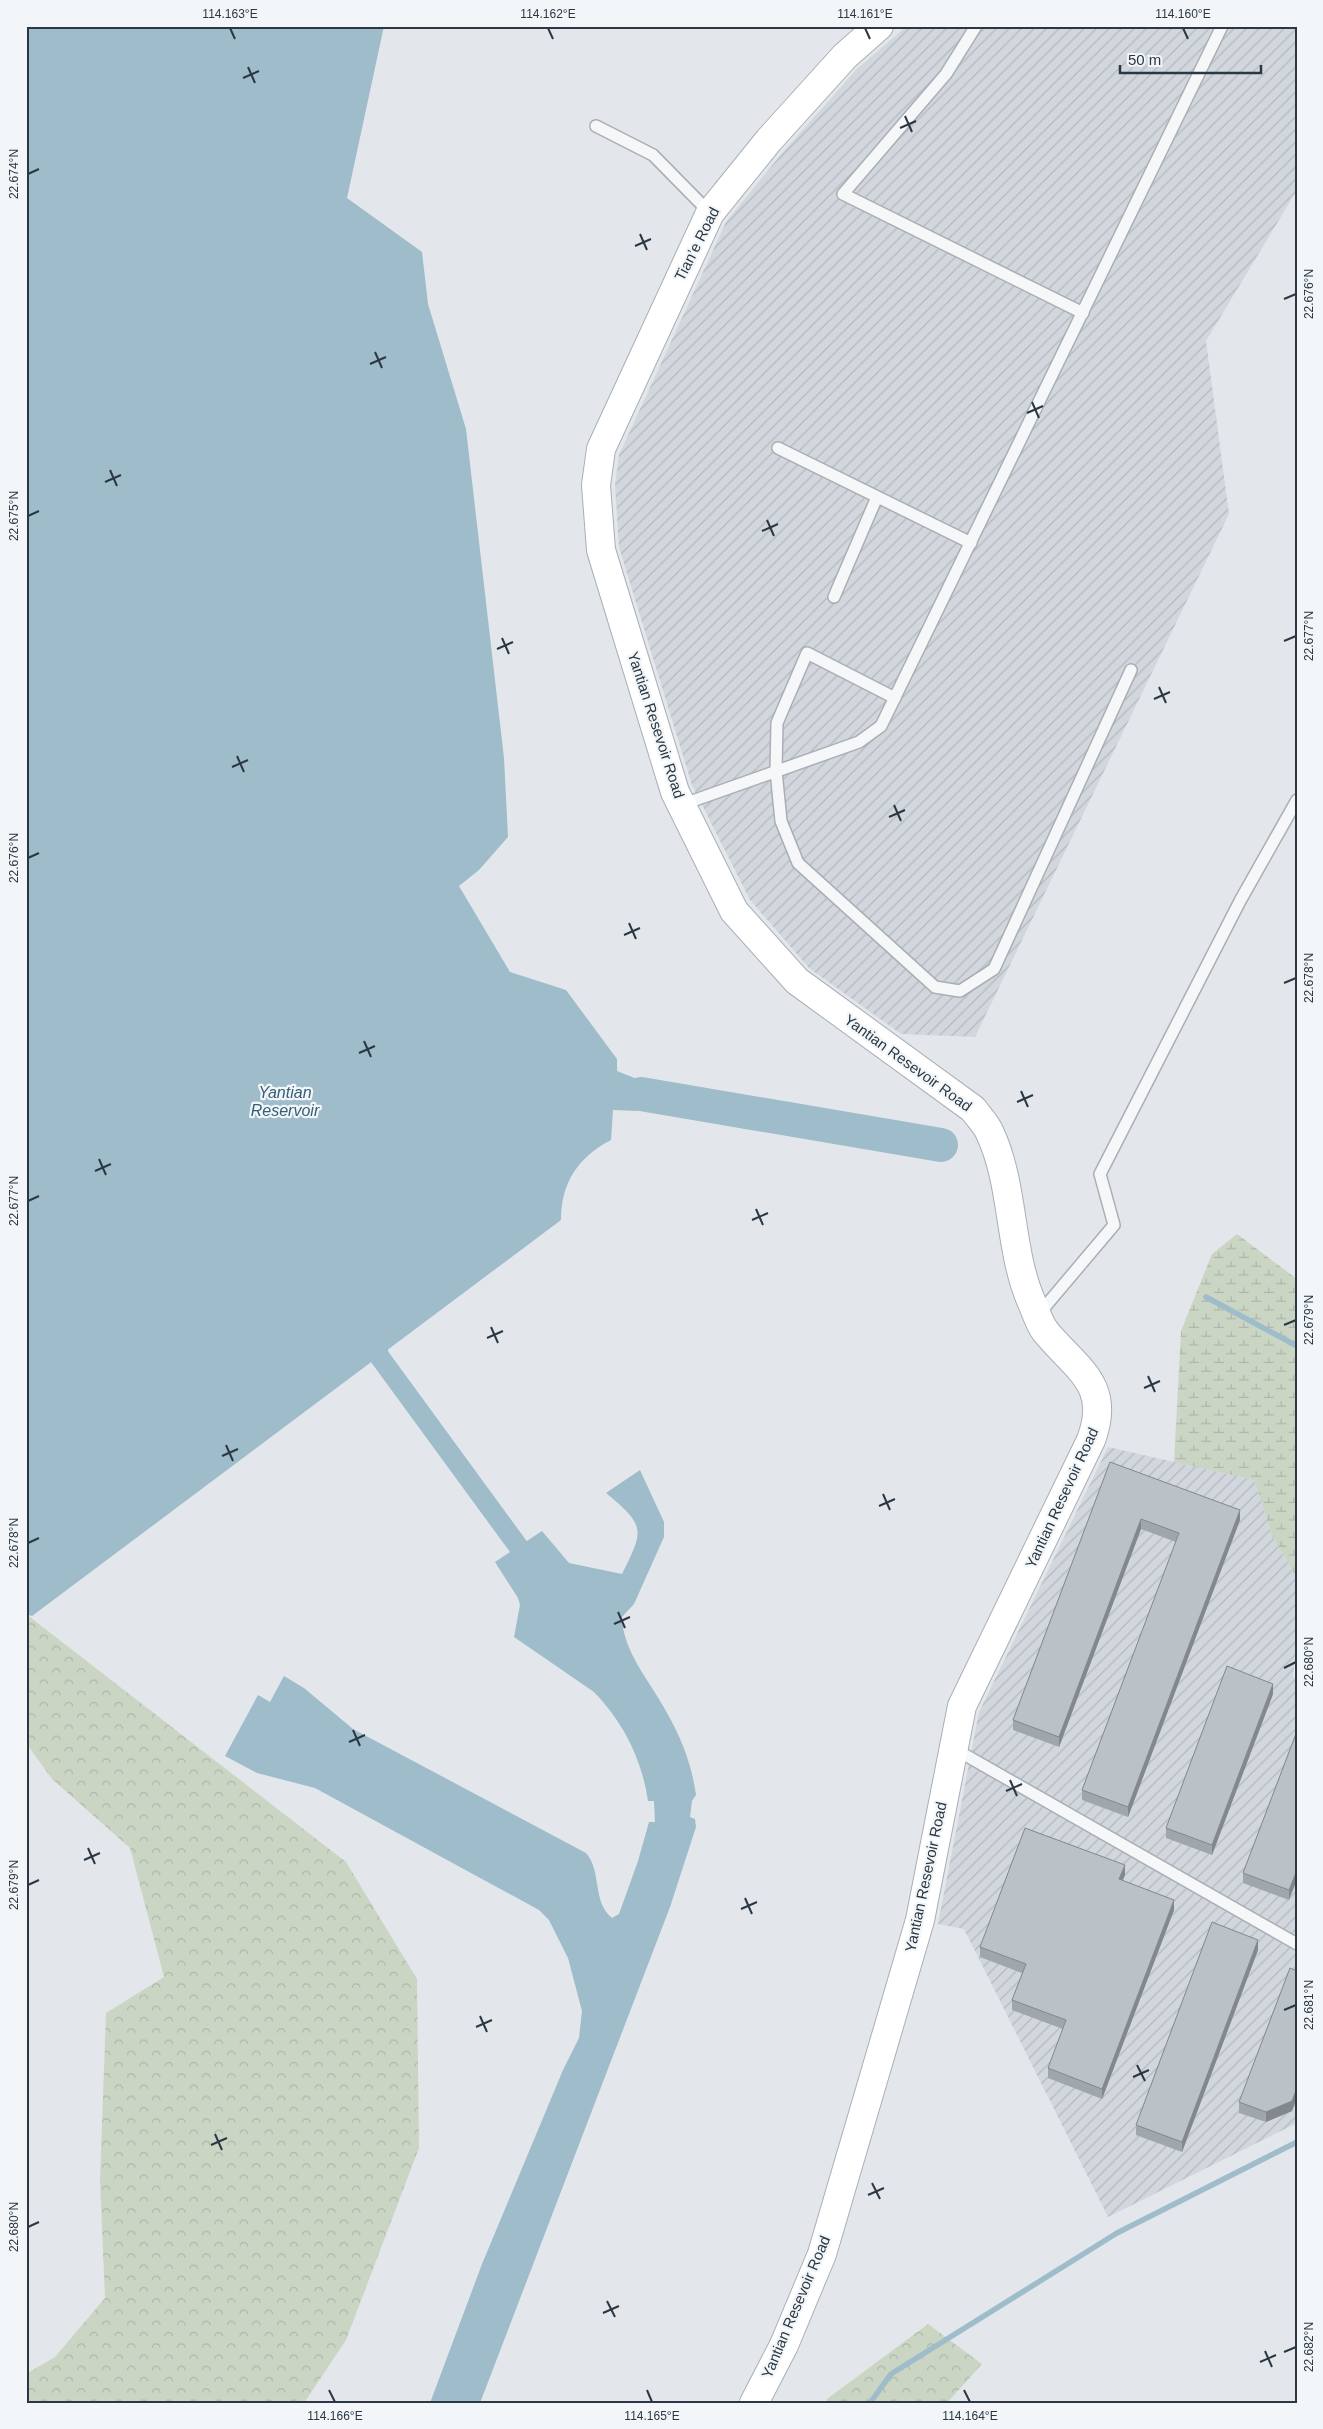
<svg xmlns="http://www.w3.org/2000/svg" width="1323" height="2429" viewBox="0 0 1323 2429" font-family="Arial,sans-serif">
<defs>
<pattern id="industrial-furrows" width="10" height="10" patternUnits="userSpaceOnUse" patternTransform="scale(1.25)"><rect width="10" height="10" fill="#d1d7dd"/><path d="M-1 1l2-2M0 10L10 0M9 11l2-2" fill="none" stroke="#b4b9bf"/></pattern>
<pattern id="forest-crowns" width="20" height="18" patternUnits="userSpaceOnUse" patternTransform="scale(1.25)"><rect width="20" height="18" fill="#cbd5c4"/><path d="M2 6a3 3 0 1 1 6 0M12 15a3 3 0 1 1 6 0" fill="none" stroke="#aeb8aa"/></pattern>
<pattern id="wetland-marsh" width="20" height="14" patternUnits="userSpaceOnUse" patternTransform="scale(1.25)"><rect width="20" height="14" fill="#cbd5c4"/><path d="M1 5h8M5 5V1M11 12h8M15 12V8" fill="none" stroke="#aeb8aa"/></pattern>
</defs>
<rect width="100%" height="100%" fill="#e3e7eb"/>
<g fill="url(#industrial-furrows)">
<polygon points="907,26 1297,26 1297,190 1206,341 1229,514 975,1037 901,1034 809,968 750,900 692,785 619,547 615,485 619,455 726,222 783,152 857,69"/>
<polygon points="1108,1447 1254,1480 1272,1536 1297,1578 1297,1638 1293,1677 1297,1680 1297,2123 1108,2217 964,1929 938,1924 979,1712"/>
</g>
<g fill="url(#forest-crowns)">
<polygon points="26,1614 346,1862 417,1979 419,2148 346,2340 304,2403 26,2403 26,2374 55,2357 105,2298 100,2181 106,2013 164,1977 130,1848 52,1779 26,1743"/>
<polygon points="928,2324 982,2364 947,2403 827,2403 827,2399"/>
</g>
<polygon fill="url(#wetland-marsh)" points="1237,1234 1297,1279 1297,1578 1272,1536 1254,1480 1174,1462 1181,1331 1212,1254"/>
<g fill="#9ebcca">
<path d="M26 26H384L347 198 422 252 428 304 466 429 504 758 508 837 479 870 459 886 510 972 566 990 617 1059V1071L642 1081 638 1111 613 1110 611 1140C578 1157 561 1183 561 1220L32 1616 26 1614Z"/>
<path d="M640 1470 664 1522V1537L634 1604 622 1617C623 1653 651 1682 667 1713 682 1739 692 1766 696 1795L692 1801 690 1817 695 1819 696 1827 670 1907 480 2403H430L482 2264 563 2070 579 2038 582 2011 568 1958 549 1920 539 1910 315 1788 257 1773 225 1756 258 1695 270 1702 284 1676 304 1688 353 1729 586 1853C602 1871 592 1902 612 1918L619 1914 638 1861 649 1822H655L654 1801H648C642 1759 623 1722 594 1692L514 1637 520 1605 518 1598 495 1562 542 1531 569 1563 622 1574C644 1530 646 1526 606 1493Z"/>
</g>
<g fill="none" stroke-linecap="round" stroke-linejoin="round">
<g stroke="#9ebcca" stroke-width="5.5">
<polyline points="1206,1297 1297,1346"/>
<polyline points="870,2403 891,2374 1117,2233 1297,2142"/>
</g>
<polyline stroke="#9ebcca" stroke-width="20" points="374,1331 379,1356 534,1568"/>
<polyline stroke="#9ebcca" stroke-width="34" points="641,1094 941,1145"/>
<g stroke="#a8afb5" stroke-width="14">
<g id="service">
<polyline points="976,26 946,74 843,194 1083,313"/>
<polyline points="596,126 653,155 710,213"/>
<polyline points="778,448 971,543"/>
<polyline points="834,597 877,497"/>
<polyline points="895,698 807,653 777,723 776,771 781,821 798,863 935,987 960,991 994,969 1131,670"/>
<polyline points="681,805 859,742 881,726 1222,26"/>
<polyline points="1038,1315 1114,1225 1100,1174 1240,901 1297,800"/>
<polyline points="953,1748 1297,1944"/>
</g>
</g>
<g stroke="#a8afb5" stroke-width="30">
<path id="secondary" d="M754 2403 784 2345 822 2254 920 1920 962 1706 1091 1440C1112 1384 1076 1369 1045 1331 1039 1323 1036 1312 1032 1303 1008 1249 1015 1185 989 1131 985 1123 978 1116 973 1109L797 981 734 911 675 792 601 550 596 485 601 449 710 213 769 140 845 56 879 26"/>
</g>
<use href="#service" stroke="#f6f7f9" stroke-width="11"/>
<use href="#secondary" stroke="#fff" stroke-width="28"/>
</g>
<g fill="#a0a7ac">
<polygon points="1110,1462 1240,1520 1128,1817 1082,1800 1082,1790 1176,1542 1141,1529 1059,1747 1013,1730 1013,1720"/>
<polygon points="1273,1694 1212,1855 1166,1838 1166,1828"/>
<polygon points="1297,1731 1289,1900 1243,1883 1243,1873"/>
<polygon points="1125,1875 1122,1881 1174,1910 1102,2099 1048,2078 1048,2068 1063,2029 1012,2010 1012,2000 1022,1973 980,1957 980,1947"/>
<polygon points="1258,1950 1182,2152 1136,2135 1136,2125"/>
<polygon points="1239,2102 1292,2111 1266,2122 1239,2113"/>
</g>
<g fill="#82888c">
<polygon points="1240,1510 1240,1520 1128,1817 1128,1807"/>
<polygon points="1141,1519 1141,1529 1059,1747 1059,1737"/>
<polygon points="1273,1684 1273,1694 1212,1855 1212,1845"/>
<polygon points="1125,1865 1125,1875 1119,1889 1119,1879"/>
<polygon points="1297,1870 1297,1880 1289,1900 1289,1890"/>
<polygon points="1174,1900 1174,1910 1102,2099 1102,2089"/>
<polygon points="1258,1940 1258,1950 1182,2152 1182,2142"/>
<polygon points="1297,2088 1297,2098 1292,2111 1266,2122 1266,2112"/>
</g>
<g fill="#bac2c8" stroke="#82888c">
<polygon points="1110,1462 1240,1510 1128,1807 1082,1790 1179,1533 1141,1519 1059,1737 1013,1720"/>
<polygon points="1227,1666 1273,1684 1212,1845 1166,1828"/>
<polygon points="1297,1731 1297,1870 1289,1890 1243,1873"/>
<polygon points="1025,1828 1125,1865 1119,1879 1174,1900 1102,2089 1048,2068 1066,2020 1012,2000 1026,1964 980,1947"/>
<polygon points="1212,1922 1258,1940 1182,2142 1136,2125"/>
<polygon points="1290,1968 1297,1971 1297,2088 1292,2101 1266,2112 1239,2102"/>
</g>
<path fill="none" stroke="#2b3843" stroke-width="2" d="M230 28 235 39M548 28 553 39M865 28 870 39M1183 28 1188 39M248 67 255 83M243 78 259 71M905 116 912 132M900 128 916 121M28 174 39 169M640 234 647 250M635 246 651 239M1284 299 1296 294M375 352 382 368M370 364 386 357M1032 402 1039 418M1027 413 1043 406M110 470 117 486M105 482 121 475M28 516 39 511M767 520 774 536M762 531 778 524M502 638 509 654M1284 641 1296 636M497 649 513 642M1159 687 1166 703M1154 699 1170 692M237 756 244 772M232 767 248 760M894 805 901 821M889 817 905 810M28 858 39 853M629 923 636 939M624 935 640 928M1284 983 1296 978M364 1041 371 1057M359 1053 375 1046M1021 1091 1028 1107M1017 1102 1033 1095M99 1159 106 1175M95 1171 111 1164M28 1201 39 1196M756 1209 763 1225M752 1220 768 1213M1284 1325 1296 1320M491 1327 498 1343M487 1338 503 1331M1148 1376 1155 1392M1144 1388 1160 1381M226 1445 233 1461M222 1456 238 1449M883 1494 890 1510M879 1506 895 1499M28 1543 39 1538M618 1612 625 1628M614 1624 630 1617M1284 1668 1296 1662M353 1730 360 1746M349 1742 365 1735M1010 1780 1017 1796M1006 1791 1022 1784M88 1848 95 1864M84 1860 100 1853M28 1885 39 1880M745 1898 752 1914M741 1909 757 1902M1284 2010 1296 2005M480 2016 487 2032M476 2027 492 2020M1137 2065 1145 2081M1133 2077 1149 2070M215 2134 222 2150M211 2145 227 2138M872 2183 880 2199M868 2195 884 2188M28 2227 39 2222M607 2301 615 2317M603 2313 619 2306M1265 2351 1272 2367M1284 2352 1296 2347M1260 2362 1276 2355M329 2390 335 2402M647 2390 652 2402M964 2390 970 2402"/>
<g text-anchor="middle" stroke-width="4.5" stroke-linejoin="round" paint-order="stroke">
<g font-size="15" fill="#2b3843" stroke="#f3f6f8">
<text transform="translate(697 244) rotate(-63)" y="5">Tian’e Road</text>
<text transform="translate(656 725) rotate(72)" y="5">Yantian Resevoir Road</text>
<text transform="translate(908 1063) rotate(36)" y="5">Yantian Resevoir Road</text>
<text transform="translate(1062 1498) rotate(-65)" y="5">Yantian Resevoir Road</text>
<text transform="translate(926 1877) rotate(-78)" y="5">Yantian Resevoir Road</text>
<text transform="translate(796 2307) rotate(-67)" y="5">Yantian Resevoir Road</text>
</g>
<g font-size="16" font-style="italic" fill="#355f77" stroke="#f3f6f8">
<text x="285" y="1098">Yantian<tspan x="285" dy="18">Reservoir</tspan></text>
</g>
</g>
<rect width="1323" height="2429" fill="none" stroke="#f3f6f8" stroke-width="55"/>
<path d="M1120 65v8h141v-8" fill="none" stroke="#2b3843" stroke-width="2.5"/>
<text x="1128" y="65" font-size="15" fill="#2b3843" stroke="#f3f6f8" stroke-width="4" paint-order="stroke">50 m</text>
<rect x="28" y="28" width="1268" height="2374" fill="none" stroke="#2b3843" stroke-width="2"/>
<g font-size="12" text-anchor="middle" fill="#2b3843">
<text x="230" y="18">114.163°E</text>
<text x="548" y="18">114.162°E</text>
<text x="865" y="18">114.161°E</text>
<text x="1183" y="18">114.160°E</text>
<text transform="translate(14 174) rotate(-90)" y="4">22.674°N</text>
<text transform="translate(1309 294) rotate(-90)" y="4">22.676°N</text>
<text transform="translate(14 516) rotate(-90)" y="4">22.675°N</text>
<text transform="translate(1309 636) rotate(-90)" y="4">22.677°N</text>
<text transform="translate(14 858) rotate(-90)" y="4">22.676°N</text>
<text transform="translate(1309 978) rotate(-90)" y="4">22.678°N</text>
<text transform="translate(14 1201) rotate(-90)" y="4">22.677°N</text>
<text transform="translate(1309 1320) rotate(-90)" y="4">22.679°N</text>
<text transform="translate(14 1543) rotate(-90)" y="4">22.678°N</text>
<text transform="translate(1309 1662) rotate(-90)" y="4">22.680°N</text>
<text transform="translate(14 1885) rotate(-90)" y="4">22.679°N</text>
<text transform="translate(1309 2005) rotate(-90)" y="4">22.681°N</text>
<text transform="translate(14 2227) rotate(-90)" y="4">22.680°N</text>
<text transform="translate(1309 2347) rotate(-90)" y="4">22.682°N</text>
<text x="335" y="2420">114.166°E</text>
<text x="652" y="2420">114.165°E</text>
<text x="970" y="2420">114.164°E</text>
</g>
</svg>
